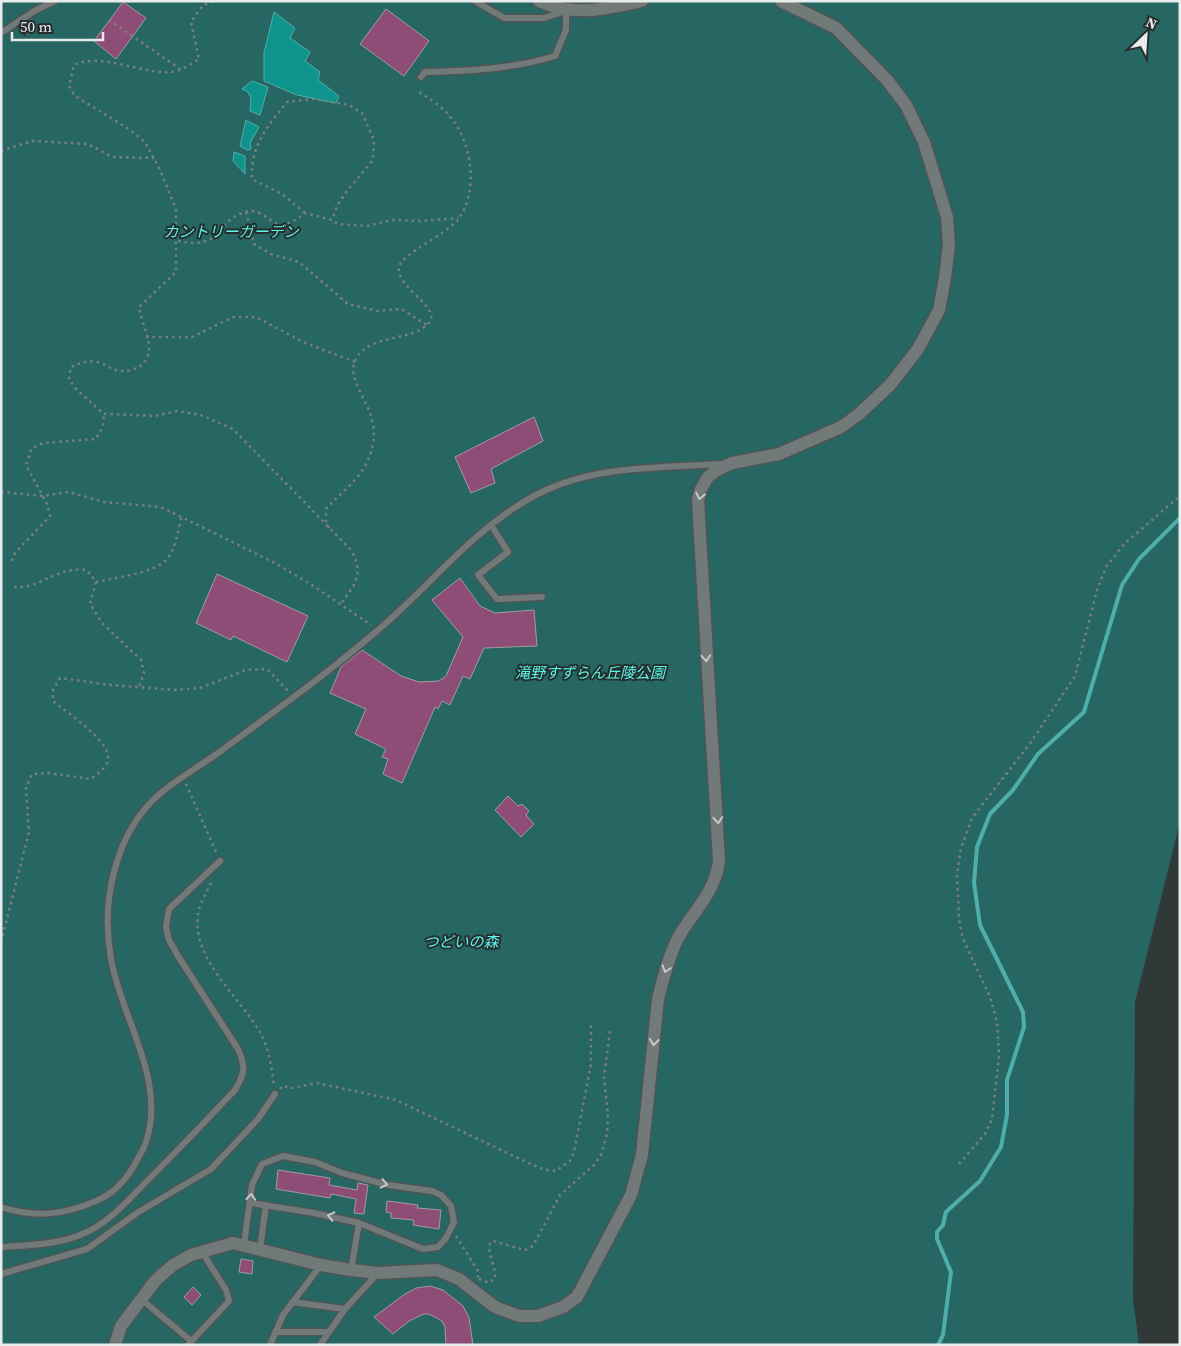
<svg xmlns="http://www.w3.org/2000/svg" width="1181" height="1346" viewBox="0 0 1181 1346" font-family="'Source Serif 4','Noto Sans JP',serif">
<rect width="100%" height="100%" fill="#313938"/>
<polygon fill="#266763" points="1,1 1180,1 1180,822 1135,1002 1133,1298 1139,1345 1,1345"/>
<g fill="#0f948d" stroke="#50aeaa">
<polygon points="274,12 295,28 290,38 310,52 305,61 320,72 318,80 339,96 336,103 297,95 264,81 264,53"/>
<polygon points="252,81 268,87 260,115 250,111 251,98 248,92 242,89"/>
<polygon points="246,120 259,127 250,143 251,149 247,150 240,146"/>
<polygon points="234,152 245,156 245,174 233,161"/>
</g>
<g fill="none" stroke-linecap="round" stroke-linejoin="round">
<polyline stroke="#50aeaa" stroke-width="4" points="938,1345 943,1335 951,1272 937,1239 937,1232 943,1225 946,1212 980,1181 1001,1147 1007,1115 1007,1080 1024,1027 1023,1012 980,925 974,883 977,847 990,814 1013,790 1038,754 1084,712 1122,585 1139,559 1180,518"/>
</g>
<g fill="#8d4d76" stroke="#a39b9f">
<polygon points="123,2 146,18 116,59 94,41"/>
<polygon points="386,9 429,41 404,76 360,44"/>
<polygon points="534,417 543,441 491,469 495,483 471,493 455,457"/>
<polygon points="217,574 308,616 287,662 233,636 231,640 196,623"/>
<polygon points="460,578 480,606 495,613 534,610 537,646 484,648 470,679 463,676 450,705 442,701 438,709 435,707 402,783 383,774 388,759 382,757 386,749 355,734 366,709 330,693 341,667 362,650 401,676 419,682 439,681 446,676 463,637 432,600"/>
<polygon points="508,796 518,806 522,804 529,811 526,815 534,824 521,837 495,810"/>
<polygon points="278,1170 330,1178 329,1185 357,1190 358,1183 368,1185 364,1214 354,1213 356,1199 331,1194 330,1198 276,1189"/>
<polygon points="387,1201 418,1205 417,1208 441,1210 439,1229 413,1225 414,1220 391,1218 391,1213 386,1212"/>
<polygon points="241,1259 253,1261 252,1274 239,1272"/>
<polygon points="430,1286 443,1290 463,1306 469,1318 473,1345 446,1345 445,1327 442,1321 429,1314 424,1314 409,1321 393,1334 374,1317 405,1294 416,1288"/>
<polygon points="193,1287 201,1295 192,1305 184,1297"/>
</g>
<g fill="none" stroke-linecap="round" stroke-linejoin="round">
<g stroke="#4f5554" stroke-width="9">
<g id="lane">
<polyline points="1,33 36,10 55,1"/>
<path d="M421 77 425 72C470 71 512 69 555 56L566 30V11L544 18H504L475 1"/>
<polyline points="491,525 508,552 478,575 497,599 542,597"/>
<path d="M1 1207C34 1218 64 1215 96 1201 113 1194 126 1180 135 1164 138 1157 144 1150 146 1142 167 1080 121 1018 111 959 104 920 108 882 123 845 145 794 176 783 218 753 272 713 327 674 378 630 430 586 475 527 536 495 592 465 660 468 721 464"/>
<polyline points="244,1245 252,1185 262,1164 283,1156 315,1162 342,1173 388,1185 432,1191 441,1195 451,1206 454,1222 446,1238 438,1247 423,1249 359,1223 314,1213 251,1203"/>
<path d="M1 1247C30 1245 60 1245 87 1232 112 1220 131 1197 150 1178 179 1149 207 1120 235 1090 245 1073 246 1067 238 1049L178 956 169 940 166 927 169 909 220 861"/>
<polyline points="260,1249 266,1205"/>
<polyline points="351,1270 359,1223"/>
<polyline points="1,1274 87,1249 137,1213 211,1169 258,1119 275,1094"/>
<polyline points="141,1299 190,1340"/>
<polyline points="292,1302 345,1309"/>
<polyline points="276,1332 328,1332"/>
<polyline points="188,1345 229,1301 226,1290 202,1252"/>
<polyline points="270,1345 283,1315 321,1265"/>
<polyline points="320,1345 345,1309 378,1273"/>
</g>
</g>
<g stroke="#4f5554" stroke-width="15">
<g id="street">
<path d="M539 1C575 17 605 9 642 1"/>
<path d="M115 1345 121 1326 156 1280 173 1265 191 1255 233 1243 321 1265 351 1270 378 1273 437 1270 459 1279 495 1307 519 1316H538L563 1307 577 1297 631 1195 642 1155 658 999C663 979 668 959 677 940 692 912 715 894 719 861L698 500 701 489 708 477 717 470 732 463 779 454 841 427 859 414 890 385 918 349 939 310 945 278 949 244 947 217 924 142 906 105 887 80 836 28 781 1"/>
</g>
</g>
<g stroke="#797f7e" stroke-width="2.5" stroke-dasharray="2.5 4" stroke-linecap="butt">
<path d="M213 1 202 6 191 22 199 59C191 64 181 71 171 72 140 74 101 52 74 65L69 86 75 96 129 129 145 142 160 170 176 209V272L139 307C141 321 149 335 149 348 150 366 130 374 115 370 109 368 104 363 97 362 87 360 80 363 71 367L69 379 75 388 104 414 155 416 177 411 201 415 233 429 352 551C364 577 355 584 340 605"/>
<polyline points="109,20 180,69"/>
<polyline points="1,151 32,141 88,144 112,157 154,158"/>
<polyline points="246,212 254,244 271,254 299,262 348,304 378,311 401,309 427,325"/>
<path d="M305 213 282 194 252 179C250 146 267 127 287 102L313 99 349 105 362 113 374 140 373 160 346 192 337 206 332 220"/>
<path d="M178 241C225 250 213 222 245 212 270 205 270 242 305 213L332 220 338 224 367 226 393 220 421 221 458 218"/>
<polyline points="146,337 192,337 233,317 256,317 303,342 355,362"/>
<polyline points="1,492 43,496 68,492 104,502 161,507 275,563 315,587 371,625"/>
<path d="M329 528 326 523V509C339 494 357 482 366 464 392 413 344 389 355 361 366 334 408 342 427 325 446 309 395 288 399 267 402 253 449 234 460 217 478 189 472 143 451 118 443 107 430 99 419 92"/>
<polyline points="12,561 15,553 50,516 47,504 26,465 32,448 43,443 96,439 103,426 104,414"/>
<path d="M96 582C113 578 155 573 166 560 176 550 178 529 182 516"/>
<path d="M14 587C41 589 56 566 87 570L96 582 90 604 102 623 141 660 144 673 139 687"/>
<polyline points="186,784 217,854"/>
<path d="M211 883C207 892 199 904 198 914 191 959 241 998 261 1034 269 1049 272 1069 274 1086"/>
<path d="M1 942 29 832 26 788 32 774 48 773 91 779C97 774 104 770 107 763 116 743 66 713 53 701V690L60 678 111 685 175 690 200 688 246 670 267 669 288 691"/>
<polyline points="280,1089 282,1086 292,1088 317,1083 396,1100 520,1159 545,1170 556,1171 570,1161 574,1152 591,1064 591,1024"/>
<polyline points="959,1164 985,1134 992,1119 999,1055 997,1022 990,997 963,939 959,920 957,874 961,848 972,818 1031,742 1075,676 1097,590 1106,567 1124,544 1180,496"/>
<polyline points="456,1236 478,1271 478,1278"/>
<path d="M479 1279 489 1283 495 1278C496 1266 487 1254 490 1243L493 1241 525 1250 533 1246 560 1195 594 1165 601 1155 607 1134 608 1115 604 1078 610 1030"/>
</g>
<use href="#lane" stroke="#727a79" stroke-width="6"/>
<use href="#street" stroke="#727a79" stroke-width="12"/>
</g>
<defs><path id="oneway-chevron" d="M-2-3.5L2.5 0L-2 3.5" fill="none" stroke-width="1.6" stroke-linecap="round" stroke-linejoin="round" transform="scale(1.25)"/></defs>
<g stroke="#c5caca">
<use href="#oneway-chevron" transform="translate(700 496) rotate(102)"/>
<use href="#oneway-chevron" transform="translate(706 658) rotate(86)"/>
<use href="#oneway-chevron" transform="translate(718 820) rotate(86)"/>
<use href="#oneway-chevron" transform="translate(666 969) rotate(108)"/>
<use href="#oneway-chevron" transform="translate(654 1042) rotate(96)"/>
<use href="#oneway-chevron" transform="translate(384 1184) rotate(13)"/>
<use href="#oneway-chevron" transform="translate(251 1197) rotate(-86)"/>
<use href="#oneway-chevron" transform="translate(331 1216) rotate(-167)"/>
</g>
<g text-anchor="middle" stroke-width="4" stroke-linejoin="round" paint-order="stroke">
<g font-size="15" font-style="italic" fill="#59f7ec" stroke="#272f2e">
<text x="231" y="237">カントリーガーデン</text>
<text x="590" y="678">滝野すずらん丘陵公園</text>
<text x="461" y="947">つどいの森</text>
</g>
</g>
<rect width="1181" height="1346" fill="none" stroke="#e8ecec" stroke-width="5"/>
<g transform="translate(1146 35) rotate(25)" stroke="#272f2e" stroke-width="4" paint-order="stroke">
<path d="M0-4L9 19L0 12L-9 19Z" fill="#e8ecec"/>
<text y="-8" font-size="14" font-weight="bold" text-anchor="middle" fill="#e8ecec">N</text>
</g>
<path d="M12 32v8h91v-8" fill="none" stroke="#e8ecec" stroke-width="2.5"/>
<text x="20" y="32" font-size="15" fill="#e8ecec" stroke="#272f2e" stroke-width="4" paint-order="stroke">50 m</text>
</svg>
